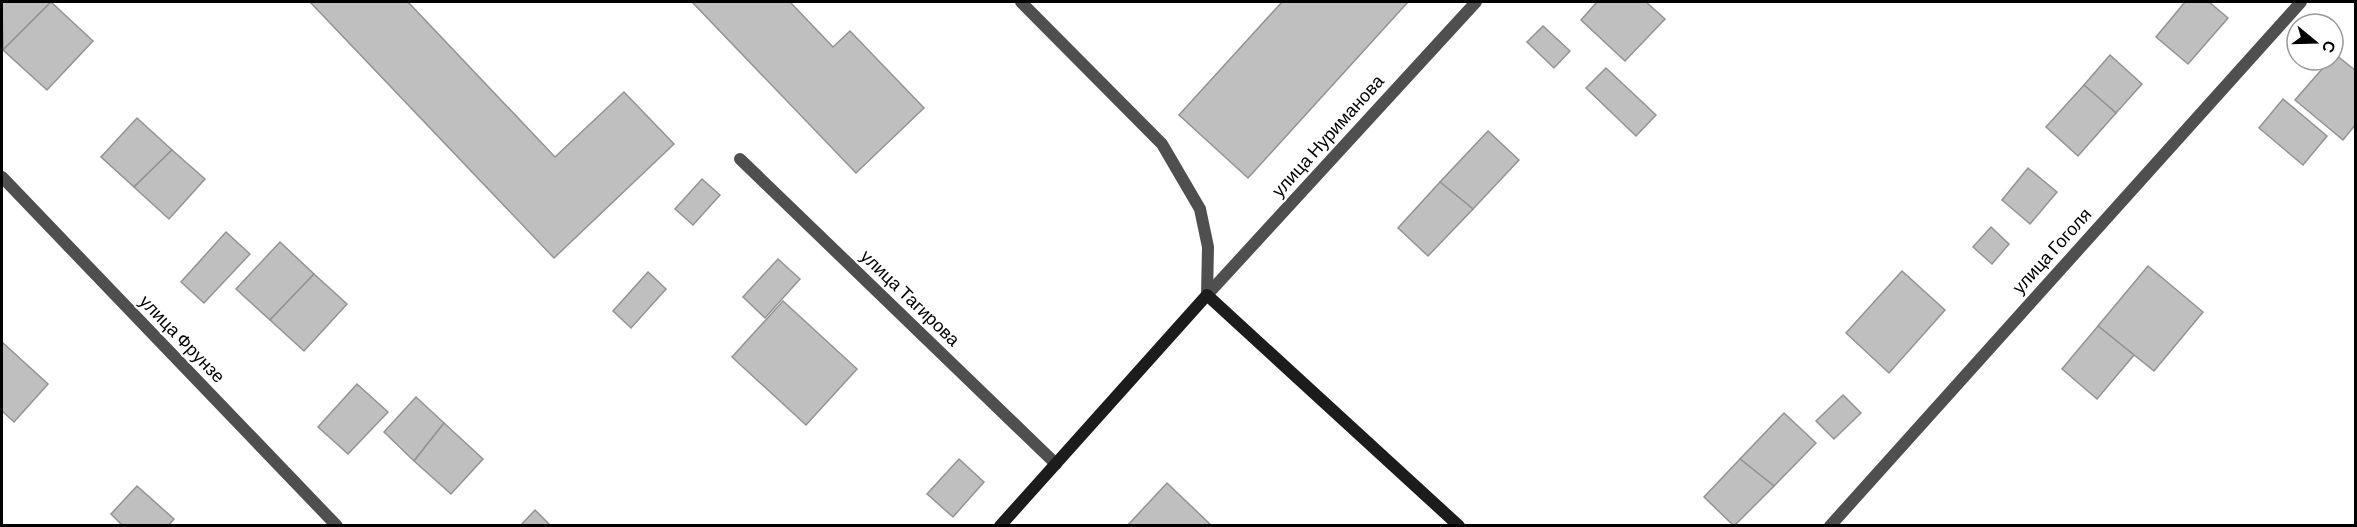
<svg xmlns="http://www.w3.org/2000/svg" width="2357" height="527" viewBox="0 0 2357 527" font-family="Barlow,sans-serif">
<rect width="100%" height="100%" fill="#fff"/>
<g fill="#bfbfbf" stroke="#939393" stroke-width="1.5">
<polygon points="2,2 51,2 3,50"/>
<polygon points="51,2 93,41 47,90 3,50"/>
<polygon points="310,2 408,2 555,157 624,92 674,144 554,258"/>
<polygon points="692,2 790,2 833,47 850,31 924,108 856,173"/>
<polygon points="1282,2 1408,2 1248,178 1179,115"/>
<polygon points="1597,2 1646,2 1665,19 1625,61 1581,20"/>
<polygon points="2185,2 2209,2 2228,18 2188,64 2156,37"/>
<polygon points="1543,26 1570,51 1554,68 1527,42"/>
<polygon points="2335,54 2356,71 2356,124 2343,140 2295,100 2330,60 2333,60"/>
<polygon points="2110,55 2142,84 2116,113 2084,85"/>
<polygon points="1606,68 1656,115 1636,136 1586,88"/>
<polygon points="2084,85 2116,113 2078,156 2046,127"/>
<polygon points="2283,99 2327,136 2303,165 2259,128"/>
<polygon points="137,118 172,150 134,187 101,157"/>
<polygon points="1488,131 1519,160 1473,209 1440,182"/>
<polygon points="172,150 205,179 169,219 134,187"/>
<polygon points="2028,168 2057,192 2030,224 2002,200"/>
<polygon points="702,179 720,195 693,225 675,209"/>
<polygon points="1440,182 1473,209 1428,256 1398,228"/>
<polygon points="1991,227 2009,244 1992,264 1973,247"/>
<polygon points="226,232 250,254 204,303 181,282"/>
<polygon points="280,242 314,274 270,320 236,289"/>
<polygon points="778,259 800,279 765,318 743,297"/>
<polygon points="2148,266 2203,312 2154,371 2098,326"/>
<polygon points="1902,271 1945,310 1889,373 1846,333"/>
<polygon points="648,272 666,289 631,328 613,311"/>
<polygon points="314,274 347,304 304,351 270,320"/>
<polygon points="783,301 857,369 806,425 732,357"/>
<polygon points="2098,326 2134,355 2097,399 2062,369"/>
<polygon points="2,342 48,384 14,422 2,411"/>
<polygon points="357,384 388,412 348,454 318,427"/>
<polygon points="1843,395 1861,413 1834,439 1816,421"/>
<polygon points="416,397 444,423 414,461 384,432"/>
<polygon points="1784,413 1816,443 1774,486 1740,459"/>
<polygon points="444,423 483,459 451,494 414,461"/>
<polygon points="959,459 984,482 953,517 927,494"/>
<polygon points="1740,459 1774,486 1734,526 1704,497"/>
<polygon points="1167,483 1212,526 1127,526"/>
<polygon points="137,486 174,519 168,526 123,526 111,514"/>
<polygon points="535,510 551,526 520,526"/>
</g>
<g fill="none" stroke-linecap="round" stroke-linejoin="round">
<polyline stroke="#4f4f4f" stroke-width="12" points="1021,2 1162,144 1200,209 1208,247 1207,295"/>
<g stroke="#4f4f4f" stroke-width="12">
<polyline points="740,159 1056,464"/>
<polyline points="2,177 337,526"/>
<polyline points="1207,295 1476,2"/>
<polyline points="1830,526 2301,2"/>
</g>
<polyline stroke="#1c1c1c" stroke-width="12" points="1000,526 1207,295 1459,526"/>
</g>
<g text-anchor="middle" stroke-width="4.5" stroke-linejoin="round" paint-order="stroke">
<g font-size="18" fill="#000" stroke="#fff">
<text transform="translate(1328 136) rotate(-48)" y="6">улица Нуриманова</text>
<text transform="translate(2052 251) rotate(-48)" y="6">улица Гоголя</text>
<text transform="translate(910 298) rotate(44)" y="6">улица Тагирова</text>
<text transform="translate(182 339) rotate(46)" y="6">улица Фрунзе</text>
</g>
</g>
<rect width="2357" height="527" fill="none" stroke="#000000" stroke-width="6"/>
<g transform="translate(2315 42) rotate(109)"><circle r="28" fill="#ffffff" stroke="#999999" stroke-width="1.5"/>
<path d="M0-4.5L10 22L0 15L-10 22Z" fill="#000000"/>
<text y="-9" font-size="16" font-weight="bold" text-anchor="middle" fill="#000000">С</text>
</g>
</svg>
